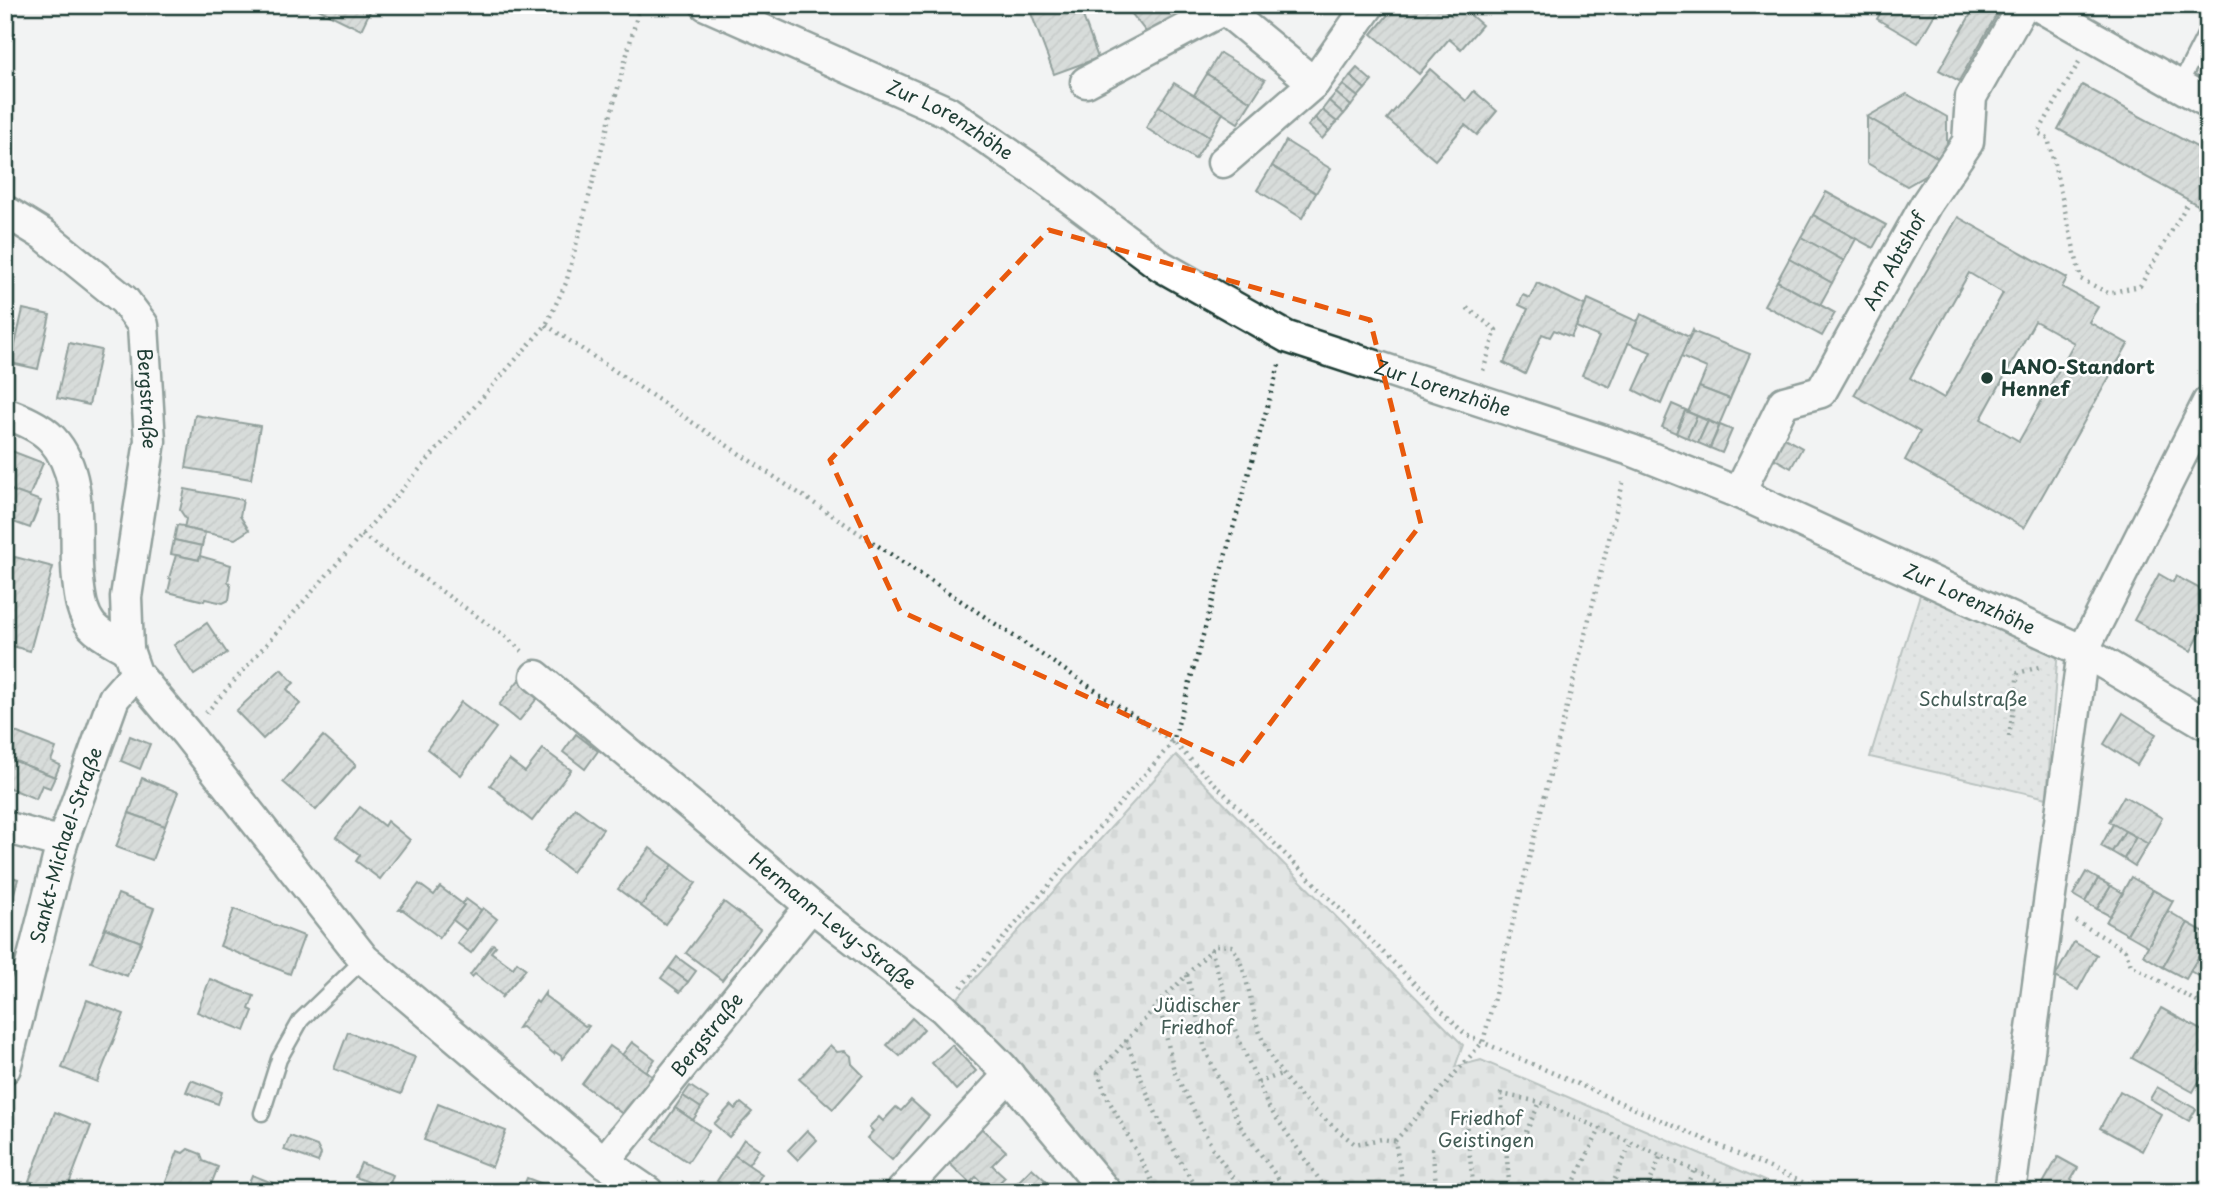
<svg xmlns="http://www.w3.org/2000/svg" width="2213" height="1197" viewBox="0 0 2213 1197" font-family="'Playpen Sans',sans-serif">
<defs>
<pattern id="cemetery-stones" width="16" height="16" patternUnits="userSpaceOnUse" patternTransform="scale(1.75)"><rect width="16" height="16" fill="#ced5d3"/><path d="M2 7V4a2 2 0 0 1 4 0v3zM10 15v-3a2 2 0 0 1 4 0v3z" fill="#b0b8b6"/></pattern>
<pattern id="park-dots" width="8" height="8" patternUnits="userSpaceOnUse" patternTransform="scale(1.75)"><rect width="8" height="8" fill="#ced5d3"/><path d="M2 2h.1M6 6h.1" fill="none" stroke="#b0b8b6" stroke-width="1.8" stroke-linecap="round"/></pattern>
<pattern id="building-hatch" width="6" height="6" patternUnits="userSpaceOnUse" patternTransform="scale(1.75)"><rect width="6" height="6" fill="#b7c1bd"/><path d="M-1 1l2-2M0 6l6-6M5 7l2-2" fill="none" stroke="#949e9a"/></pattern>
</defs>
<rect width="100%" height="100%" fill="#f2f3f3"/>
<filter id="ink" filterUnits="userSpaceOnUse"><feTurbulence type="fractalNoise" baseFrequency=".0143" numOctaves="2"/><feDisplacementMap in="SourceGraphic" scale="14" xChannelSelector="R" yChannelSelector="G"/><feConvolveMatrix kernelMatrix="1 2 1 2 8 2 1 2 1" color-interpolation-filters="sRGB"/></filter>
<g filter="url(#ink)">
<polygon fill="url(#cemetery-stones)" stroke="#768984" stroke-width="2" points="1176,755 1463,1045 1455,1067 1481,1060 1790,1192 1122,1192 1067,1122 954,1002"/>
<polygon fill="url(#park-dots)" stroke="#768984" stroke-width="2" points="1922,588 2058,648 2047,798 1870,757"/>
<g fill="url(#building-hatch)" stroke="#1f3d34" stroke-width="2" fill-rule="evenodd">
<polygon points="310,5 373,5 361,30"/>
<polygon points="1052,5 1079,5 1098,58 1054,74 1031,13"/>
<polygon points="1125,5 1189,5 1150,37"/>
<polygon points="1396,5 1439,5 1451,15 1459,5 1482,25 1461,49 1449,39 1419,74 1372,34"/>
<polygon points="1885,5 1940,5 1918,43 1877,19"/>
<polygon points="1976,5 1986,5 1998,12 1959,81 1939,70"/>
<polygon points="1220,53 1265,80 1251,102 1207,74"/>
<polygon points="1357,68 1372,81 1365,89 1350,76"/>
<polygon points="1430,69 1466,101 1474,91 1497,111 1477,135 1465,125 1435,160 1387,119"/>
<polygon points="1207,74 1251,102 1238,123 1194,95"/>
<polygon points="1350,76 1365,89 1358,97 1343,85"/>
<polygon points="1174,83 1223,113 1209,137 1159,106"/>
<polygon points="1343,85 1358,97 1351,106 1336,93"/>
<polygon points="2082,85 2208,153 2208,204 2205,209 2058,129"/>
<polygon points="1336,93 1351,106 1344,114 1329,101"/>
<polygon points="1907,94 1947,117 1947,163 1867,117"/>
<polygon points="1329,101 1344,114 1337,122 1322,110"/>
<polygon points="1159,106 1209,137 1195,159 1146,128"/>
<polygon points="1322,110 1337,122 1329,131 1315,118"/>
<polygon points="1867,117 1947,163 1907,186 1867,163"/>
<polygon points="1315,118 1329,131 1322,139 1308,126"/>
<polygon points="1286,141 1331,169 1316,193 1272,166"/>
<polygon points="1272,166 1316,193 1302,218 1257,190"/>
<polygon points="1826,192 1886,225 1873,248 1813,215"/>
<polygon points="1813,215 1856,239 1844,261 1801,237"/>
<path d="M1958 217 2067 278 2062 287 2098 307 2089 322 2128 344 2024 528 1905 460 1920 432 1854 395ZM1969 273 2003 293 1944 398 1910 378ZM2035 321 2074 343 2019 441 1981 419Z"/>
<polygon points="1801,237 1844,261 1832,283 1789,259"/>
<polygon points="1789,259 1832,283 1820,305 1777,281"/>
<polygon points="1777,281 1835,313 1822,336 1764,305"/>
<polygon points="1537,283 1584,305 1586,304 1571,337 1554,330 1550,337 1542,334 1525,374 1502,362 1504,363 1528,309 1519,305 1523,295 1530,298"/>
<polygon points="1588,299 1636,321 1638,320 1610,387 1582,375 1599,337 1576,327"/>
<polygon points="23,309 50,315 38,369 11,363"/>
<polygon points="1641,314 1689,337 1690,336 1661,404 1634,390 1651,352 1628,343"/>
<polygon points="1693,330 1694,332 1750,354 1730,399 1699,387 1707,368 1681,357"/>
<polygon points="69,343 101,350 89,405 57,398"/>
<polygon points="1699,387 1730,399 1719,425 1688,412"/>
<polygon points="1672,404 1688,411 1685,411 1676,433 1662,427"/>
<polygon points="1685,411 1697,416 1687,438 1676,433"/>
<polygon points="195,415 260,426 251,479 186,468"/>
<polygon points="1697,416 1708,421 1698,443 1687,438"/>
<polygon points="1708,421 1719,426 1710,448 1698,443"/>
<polygon points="1720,425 1732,430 1722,453 1710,448"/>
<polygon points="1781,436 1802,448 1791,468 1770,456"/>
<polygon points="9,450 43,463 29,497 5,488 5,460"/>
<polygon points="5,488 41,501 30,528 5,519"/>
<polygon points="185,489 243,500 240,516 249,530 235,539 184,528 186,519 180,510"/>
<polygon points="177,525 184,526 184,528 205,533 202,546 174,540"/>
<polygon points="174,540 202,546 199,560 171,554"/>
<polygon points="176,555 199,560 200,556 231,565 228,581 231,586 229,600 223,603 205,599 204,601 168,592 171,579 169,578"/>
<polygon points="15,557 53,567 30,651 5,644 5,593"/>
<polygon points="2159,574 2173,582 2176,576 2200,589 2206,579 2208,580 2208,620 2191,651 2134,620"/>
<polygon points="207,623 227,653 194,675 174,645"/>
<polygon points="281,669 294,683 287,689 300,704 263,739 236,711"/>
<polygon points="519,680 539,696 519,721 499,705"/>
<polygon points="461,702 496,728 461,775 427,749"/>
<polygon points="2123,713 2156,734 2137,765 2104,744"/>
<polygon points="5,728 56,748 51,761 60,765 55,777 5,757"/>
<polygon points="576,734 598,751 585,769 563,752"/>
<polygon points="130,736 150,744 140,769 121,761"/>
<polygon points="323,736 356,765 316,810 283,782"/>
<polygon points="543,749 571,770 532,821 505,800 506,798 490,785 509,760 525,772"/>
<polygon points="5,757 55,777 50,788 42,785 36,799 5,786"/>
<polygon points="142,778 178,792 165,826 129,813"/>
<polygon points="2124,796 2162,818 2148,844 2109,822"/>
<polygon points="360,807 384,826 387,821 410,840 380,879 356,861 360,855 336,837"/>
<polygon points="575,808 603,829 572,872 544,851"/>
<polygon points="129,813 165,826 152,860 116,847"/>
<polygon points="2113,824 2125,831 2112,852 2101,846"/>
<polygon points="2125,831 2136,837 2124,859 2112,852"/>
<polygon points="2136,837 2148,844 2135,866 2124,859"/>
<polygon points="650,848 673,865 641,906 618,889"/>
<polygon points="673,865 696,883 665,924 641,906"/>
<polygon points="2086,872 2098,879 2085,902 2073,895"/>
<polygon points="5,875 18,879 5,925"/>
<polygon points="2131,877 2153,890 2127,934 2106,922"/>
<polygon points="2098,879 2111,886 2097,909 2085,902"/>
<polygon points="419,884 434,895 440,887 464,905 438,939 439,937 403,910 399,910"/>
<polygon points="2111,886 2123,893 2110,916 2097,909"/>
<polygon points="2153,890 2173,901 2148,946 2127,934"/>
<polygon points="118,894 154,908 141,942 105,928"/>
<polygon points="466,899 481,910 466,930 453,920 464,905 462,904"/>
<polygon points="724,902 760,929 722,980 686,953"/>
<polygon points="483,908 497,919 471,953 457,943"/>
<polygon points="234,909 304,936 290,974 220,946"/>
<polygon points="2168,911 2188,923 2163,967 2143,955"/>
<polygon points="2188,923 2208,934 2208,941 2186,979 2163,967"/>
<polygon points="105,928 141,942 127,976 91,962"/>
<polygon points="2208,941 2208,981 2190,971"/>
<polygon points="2074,942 2097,955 2078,990 2055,977"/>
<polygon points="493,944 496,946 491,952 513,968 517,962 526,969 501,998 502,995 475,974 472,977 470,975"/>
<polygon points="677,957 696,971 688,982 669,968"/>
<polygon points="669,968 688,982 680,992 661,978"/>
<polygon points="210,979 254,996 249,1009 253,1011 245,1031 197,1012"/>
<polygon points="545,993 545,996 585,1026 587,1025 589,1026 562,1059 561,1056 555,1052 554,1054 522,1027 518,1028 536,1001 538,1003"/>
<polygon points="87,1000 124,1014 97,1082 62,1068"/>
<polygon points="2161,1008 2208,1034 2208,1066 2193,1092 2132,1058"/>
<polygon points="912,1018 924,1029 900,1056 887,1045"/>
<polygon points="348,1032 415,1057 401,1094 334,1069"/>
<polygon points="632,1042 655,1059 646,1072 622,1055"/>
<polygon points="830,1045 837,1052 845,1051 851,1056 852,1064 863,1075 833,1109 799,1079"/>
<polygon points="952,1045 976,1071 956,1090 932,1063"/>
<polygon points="610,1046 652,1076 624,1115 582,1084"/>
<polygon points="191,1080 222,1092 218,1104 186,1092"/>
<polygon points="690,1086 708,1098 701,1108 683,1096"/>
<polygon points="2157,1087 2196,1109 2189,1121 2150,1099"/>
<polygon points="2120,1091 2161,1114 2142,1151 2100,1128"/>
<polygon points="683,1096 701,1108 693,1120 675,1108"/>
<polygon points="911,1100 929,1116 892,1160 867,1138 873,1131 869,1127 879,1117 883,1121 896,1107 901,1111"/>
<polygon points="741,1103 752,1112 729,1137 714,1124 731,1105 735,1109"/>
<polygon points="438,1104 506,1131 492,1167 424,1140"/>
<polygon points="675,1108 709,1131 688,1162 653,1139"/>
<polygon points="55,1112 91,1126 66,1192 58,1192 29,1181"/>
<polygon points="981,1128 1006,1151 992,1165 1005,1177 991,1191 976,1177 970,1183 949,1163"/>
<polygon points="807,1130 817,1140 798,1160 788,1150"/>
<polygon points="290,1136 317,1146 321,1154 318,1162 284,1150"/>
<polygon points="744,1139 759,1149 748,1165 734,1155"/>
<polygon points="188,1149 201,1154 203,1161 218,1167 208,1192 162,1192 178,1151 183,1153"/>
<polygon points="734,1155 762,1174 751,1192 734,1192 717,1181"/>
<polygon points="2058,1157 2078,1168 2071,1180 2092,1192 2038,1192"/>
<polygon points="361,1163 393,1175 388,1189 355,1177"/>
<polygon points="1032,1168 1045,1180 1034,1192 1024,1192 1016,1184"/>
<polygon points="252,1175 293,1191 292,1192 245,1192"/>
<polygon points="527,1178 561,1191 561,1192 521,1192"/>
<polygon points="1045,1180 1056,1192 1034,1192"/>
</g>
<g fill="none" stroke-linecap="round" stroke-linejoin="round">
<g stroke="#1f3d34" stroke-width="19">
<g id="service">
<polyline points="2179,86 2208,29"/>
<polyline points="262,1113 279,1059 301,1020 364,959"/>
</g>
</g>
<g stroke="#1f3d34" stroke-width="35">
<g id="minor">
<path id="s1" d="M706 5 948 112 1037 173 1161 266 1287 337 1631 450 1739 493 2083 651 2208 725"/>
<polyline points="1227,5 1224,9 1314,83 1369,5"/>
<polyline points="2037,5 2208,102"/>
<polyline points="1086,82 1224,9"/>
<polyline points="1223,162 1314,83"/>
<path id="s2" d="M5 211 44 235 124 300 143 325 150 441 126 597 128 650 136 673 187 734 364 959 604 1162 648 1192"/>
<path d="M5 413C21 419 40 426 52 439 86 476 73 535 78 580 80 597 81 612 92 626 101 636 117 643 128 650"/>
<path id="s3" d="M1739 493 1784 402 1821 392 1926 204 1968 142 1971 97 2023 5"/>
<path id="s4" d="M536 676 811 906 943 1008 1001 1066 1106 1192"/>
<polyline points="5,827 62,843"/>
<path id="s5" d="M5 1068 62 843 114 698 136 673"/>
<path id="s6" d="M604 1162 811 906"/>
<polyline points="901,1192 1009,1075"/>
<polyline points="2010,1192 2083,651 2208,402"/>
</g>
</g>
<g stroke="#1f3d34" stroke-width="4.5" stroke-dasharray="2 5" stroke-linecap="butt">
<polyline points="2079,62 2038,133 2048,138 2081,279 2108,293 2140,286 2189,201"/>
<polyline points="1467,308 1496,330 1483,371"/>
<polyline points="546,325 1173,742 1466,1035 1825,1192"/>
<polyline points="362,535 505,636 522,651"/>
<polyline points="206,713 546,325 566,283 640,5"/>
<polyline points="2009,737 2018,673 2043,666"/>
<polyline points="2076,921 2125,950 2131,965 2208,1008"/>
<polyline points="1211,949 1235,1030 1268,1106 1328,1192"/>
<polyline points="1187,975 1205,1049 1241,1127 1288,1192"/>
<polyline points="961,987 1173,742 1279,365"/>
<polyline points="1159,1004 1174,1071 1214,1151 1244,1192"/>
<path d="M1126 1040C1146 1092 1168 1147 1200 1192"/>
<polyline points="1258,1083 1281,1074"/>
<polyline points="1465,1113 1474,1192"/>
<polyline points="1395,1141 1483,1042 1624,479"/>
<polyline points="1520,1145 1540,1102"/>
<polyline points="1432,1148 1437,1192"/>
<path d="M1158 1192 1106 1095 1098 1073 1159 1003 1216 945 1232 946C1247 969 1249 998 1257 1024 1272 1076 1313 1111 1355 1144L1382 1139 1395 1141 1404 1192"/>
<polyline points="1510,1192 1501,1094 1540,1102 1743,1192"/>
<polyline points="1569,1192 1600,1129"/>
<polyline points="1609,1192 1631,1143"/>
<polyline points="1646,1192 1661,1155"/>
<polyline points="1683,1192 1694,1170"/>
<polyline points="1721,1192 1724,1183"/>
</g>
<use href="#service" stroke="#fff" stroke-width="14"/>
<use href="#minor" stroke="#fff" stroke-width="30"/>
</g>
</g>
<path d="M0 0H2213V1197H0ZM1049 230 1370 320 1421 524 1238 766 900 611 830 460Z" fill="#f2f3f3" fill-opacity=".55" fill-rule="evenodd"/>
<path fill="none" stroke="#e8590c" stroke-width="5" stroke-dasharray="14 9" stroke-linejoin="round" d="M1049 230 1370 320 1421 524 1238 766 900 611 830 460Z"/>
<circle fill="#1f3d34" stroke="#fff" stroke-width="2.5" cx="1987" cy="378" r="7"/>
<g text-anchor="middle" stroke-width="5" stroke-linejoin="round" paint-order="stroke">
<g font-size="19" fill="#1f3d34" stroke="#fff">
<text dy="7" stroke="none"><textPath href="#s1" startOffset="270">Zur Lorenzhöhe</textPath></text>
<text dy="7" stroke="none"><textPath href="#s3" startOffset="290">Am Abtshof</textPath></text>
<text dy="7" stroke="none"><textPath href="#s1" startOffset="836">Zur Lorenzhöhe</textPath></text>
<text dy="7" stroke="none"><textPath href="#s2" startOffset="254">Bergstraße</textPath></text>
<text dy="7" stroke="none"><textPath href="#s1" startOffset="1404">Zur Lorenzhöhe</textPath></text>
<text dy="7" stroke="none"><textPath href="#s5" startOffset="231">Sankt-Michael-Straße</textPath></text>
<text dy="7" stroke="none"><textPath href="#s4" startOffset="385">Hermann-Levy-Straße</textPath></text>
<text dy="7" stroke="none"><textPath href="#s6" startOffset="164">Bergstraße</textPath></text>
</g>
<g font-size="19" font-weight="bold" fill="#1f3d34" stroke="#fff" text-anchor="start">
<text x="2001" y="374">LANO-Standort<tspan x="2001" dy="22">Hennef</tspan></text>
</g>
<g font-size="19" fill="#425b54" stroke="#fff">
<text x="1973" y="706">Schulstraße</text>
<text x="1197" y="1012">Jüdischer<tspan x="1197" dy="22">Friedhof</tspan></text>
<text x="1486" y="1125">Friedhof<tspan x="1486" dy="22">Geistingen</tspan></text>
</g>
</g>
<rect width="2213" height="1197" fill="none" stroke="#fff" stroke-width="28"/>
<rect x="14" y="14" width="2185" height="1169" fill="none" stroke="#1f3d34" stroke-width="2.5" filter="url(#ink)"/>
</svg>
